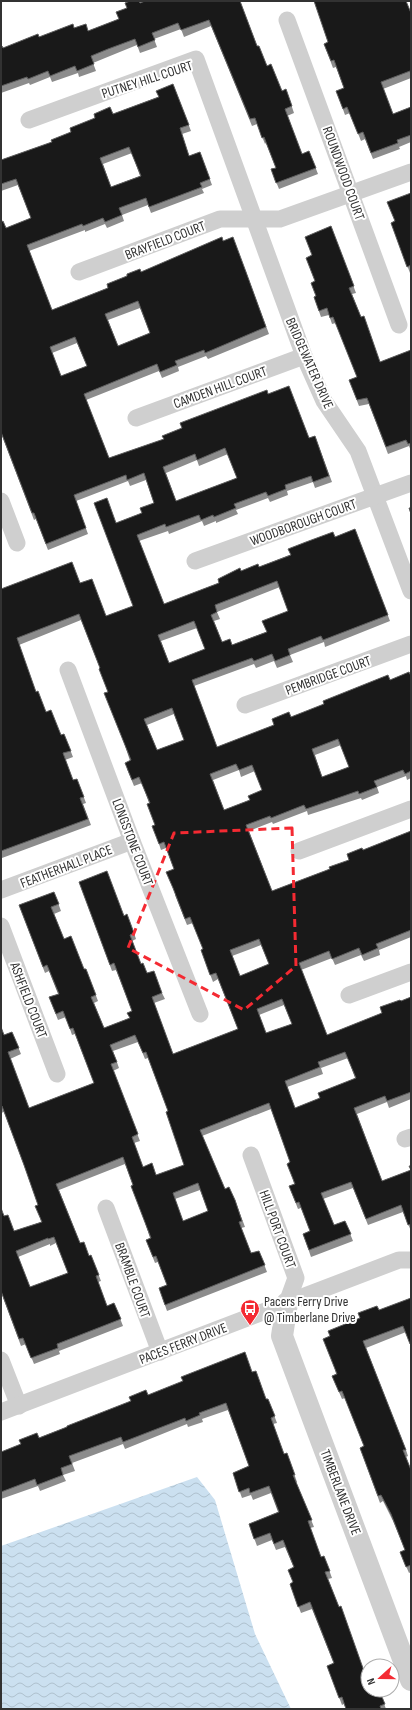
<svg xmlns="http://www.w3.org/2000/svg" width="412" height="1710" viewBox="0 0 412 1710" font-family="'Sofia Sans Condensed',sans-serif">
<defs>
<pattern id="water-waves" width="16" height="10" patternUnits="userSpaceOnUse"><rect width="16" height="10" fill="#cbe0f0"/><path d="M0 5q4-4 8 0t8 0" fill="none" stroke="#afc1ce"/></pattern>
</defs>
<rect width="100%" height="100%" fill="#fff"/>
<polygon fill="url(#water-waves)" points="197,1477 215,1500 255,1634 291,1709 1,1709 1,1546"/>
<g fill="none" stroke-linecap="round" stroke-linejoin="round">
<g stroke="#cfcfcf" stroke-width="17">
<polyline points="287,20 399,325"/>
<polyline points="29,120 196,59 304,356 324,401 358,451 411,591"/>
<polyline points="79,272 220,219 280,219 411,172"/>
<polyline points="136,418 304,356"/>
<polyline points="1,501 17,543"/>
<polyline points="195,561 411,483"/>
<polyline points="68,670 132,841 200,1014"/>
<polyline points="245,705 411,644"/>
<polyline points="299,851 411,809"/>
<polyline points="1,890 132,841"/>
<polyline points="1,926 57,1074"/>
<polyline points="349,995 411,972"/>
<polyline points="405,1139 411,1137"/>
<polyline points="251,1155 296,1278 287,1303"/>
<polyline points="106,1208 160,1352"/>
<polyline points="1,1360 19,1406"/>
<polyline points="1,1412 399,1260 411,1260"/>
</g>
<polyline stroke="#cfcfcf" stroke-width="22" points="287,1303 282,1336 411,1680"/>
</g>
<g fill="#8c8c8c" fill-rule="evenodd">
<polygon points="240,1 257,46 267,66 282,91 286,89 294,113 287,116 302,154 309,151 318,174 279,189 271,169 276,168 266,143 265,144 257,124 252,126 211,26 184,37 181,29 154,39 157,47 140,53 137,45 110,56 93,63 96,71 79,77 78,73 52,82 50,77 30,85 29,83 1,93 1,47 3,48 39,37 74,28 88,31 119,19 140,3"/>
<polygon points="411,13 411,78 383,89 393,114 411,107 411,142 399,147 400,149 373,159 365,139 361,141 350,113 345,115 339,98 344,88 336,67 333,68 324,44"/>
<path d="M173 84 191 131 182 134 189 156 200 152 212 185 202 189 204 193 151 213 148 205 122 215 124 221 107 228 105 224 85 232V230L29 251 52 310 108 288 141 272 223 241 246 272 269 334 208 359 206 356 178 367 179 371 162 378 159 371 86 400 109 458 164 439 268 394 309 438 315 436 332 482 315 488 313 482 287 491 288 495 270 502 268 498 236 510 238 514 216 523V521L204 526 202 521 169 534 168 531 139 541 164 604 219 583 241 571 259 567 355 529 390 621 325 647 324 642 290 655 293 662 277 668 274 661 256 668 254 664 194 686 217 747 274 725 291 717 390 680 411 676V778L407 780 406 776 377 787 379 793 362 800 361 798 308 815 307 811 273 824 272 822 249 831 272 891 330 869 349 860 363 850 411 831V937L379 950 380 955 364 961 361 955 335 965 332 958 301 970 327 1035 382 1013 401 1001 411 997V1099L389 1108 387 1102 357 1114 382 1181 411 1170V1166V1231L403 1212 368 1225 353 1188 323 1199 334 1225 345 1221 353 1241 311 1257 303 1234 310 1231 301 1208 298 1209 289 1186 294 1184 290 1162 271 1109 202 1136 225 1189 235 1200 245 1227 241 1228 251 1253 259 1251 267 1272 167 1311 159 1288 167 1285 158 1262 155 1263 146 1240 150 1238 133 1185 125 1164 59 1190 80 1243 89 1256 91 1255 101 1281 98 1282 107 1306 114 1303 123 1326 59 1351 60 1354 34 1364 26 1344 21 1346 1 1292 4 1216 14 1231 41 1222 38 1205 25 1168 4 1112 1 1113V1027L4 1035 12 1032 21 1054 10 1059 29 1108 94 1083 75 1034 72 1035 66 1017 58 1020 49 997 58 994 49 971 45 973 19 905 54 892 61 911 54 914 64 939 84 969H86L98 1001 94 1003 104 1028 130 1018 132 1011 116 970 112 971 79 882 124 916 134 933 136 939 132 941 141 964 147 973 162 993 165 999 154 1003 173 1054 238 1029 218 979 213 982 201 950 203 949 193 923 187 925 175 895 174 869 166 848 161 850 155 832V825L149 803 142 783 134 786 127 769 130 761 100 668 81 620 19 645 36 692 46 712 61 735 64 734 73 757 65 760 73 780 77 779 86 803 83 804 91 825 2 858 1 856V589L80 583 106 616 133 606 116 523 142 513 154 503 146 480 130 486 128 481 76 501 88 534 48 550 36 519 34 520 1 433 6 228 31 218 18 185 1 191V160L52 142 113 114 158 97ZM132 153 140 176 111 187 103 164ZM140 308 150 333 118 346 108 320ZM77 343 87 366 61 376 52 353ZM228 454 237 478 176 501 166 473 197 460 199 466ZM280 587 288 611 266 632 232 645 222 642 214 621 220 619 217 612ZM197 628 205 649 169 663 161 641ZM174 714 184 740 157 750 147 725ZM341 745 349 767 322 777 315 755ZM239 770 241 777 255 771 262 790 250 800 224 810 213 780ZM261 945 269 964 240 976 232 956ZM284 1005 292 1024 266 1033 259 1015ZM138 1042 145 1059 148 1058 168 1111 184 1165 156 1175 143 1167 134 1143 140 1141 113 1071 119 1068 113 1051ZM348 1058 355 1078 320 1098 295 1108 287 1087 323 1074 321 1068ZM200 1190 208 1211 183 1221 175 1199ZM56 1243 68 1273 30 1287 18 1257 50 1244V1246Z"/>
<polygon points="411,193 411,273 410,273 391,223 394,221"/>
<polygon points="331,226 356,293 352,294 361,317 380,362 411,350 411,451 409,446 388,454 369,404 359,406 349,380 357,377 336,323 332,324 329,315 321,317 314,297 316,296 315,281"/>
<polygon points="411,1298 411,1346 406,1332 366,1348 406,1450 408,1456 406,1457 411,1470 411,1572 409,1573 400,1552 405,1550 393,1521 383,1501 380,1503 360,1448 364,1446 345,1398 342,1399 332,1376 336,1374 330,1336 360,1318"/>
<polygon points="252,1372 266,1399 268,1399 277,1423 273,1424 284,1454 287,1453 297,1482 296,1482 314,1527 310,1528 321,1557 324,1556 332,1578 328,1579 339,1607 364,1671 379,1690 386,1709 346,1709 344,1704 342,1705 327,1666 334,1664 312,1609 301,1613 290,1584 293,1582 294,1568 285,1547 276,1550 272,1540 257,1546 249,1524 278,1512 271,1493 253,1500 251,1495 242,1498 233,1473 249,1466 228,1410 202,1419 203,1422 188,1427 187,1424 125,1449 123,1444 72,1463 75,1471 63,1475 66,1481 40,1491 38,1486 1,1499 1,1452 67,1427 148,1395"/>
</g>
<g fill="#191919" stroke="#5e5e5e" fill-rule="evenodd">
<polygon points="130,1 139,1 140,3 145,1 240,1 257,46 259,46 267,66 271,64 282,91 286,89 292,106 285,109 302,154 309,151 316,168 276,183 271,169 276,168 264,137 262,138 255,118 250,119 209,20 181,30 178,23 152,33 155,40 138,47 135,39 108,49 91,56 94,64 77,71 75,66 50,76 48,71 28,79 27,77 1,86 1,47 2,46 3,48 38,34 39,37 73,24 74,28 86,24 88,31 119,19 116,12 127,8 125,3"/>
<polygon points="314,1 406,1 411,13 411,75 410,71 381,82 393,114 411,107 411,135 397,140 398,143 371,153 363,132 358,134 347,107 343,109 336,91 344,88 334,60 331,61 324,44 328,42"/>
<path d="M173 84 189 125 180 128 189 156 200 152 210 179 200 183 202 187 149 207 146 198 119 208 122 215 105 222 103 218 83 226 82 224 27 245 52 310 108 288 107 284 127 276V274L140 269 141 272 222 237 223 241 233 237 246 272 266 327 205 353 204 350 175 361 177 365 160 372 157 364 84 394 109 458 164 439 162 436 182 428 180 423 267 390 268 394 289 386 309 438 315 436 329 476 313 482 311 476 285 485 286 489 268 496 266 492 234 504 236 508 214 517 213 515 201 520 199 515 166 527 165 524 137 535 164 604 219 583 218 579 240 568 241 571 258 564 259 567 291 555 288 549 306 542 333 532 335 537 355 529 388 615 323 640 321 636 288 649 290 655 275 661 272 654 254 661 252 658 192 680 217 747 274 725 272 719 289 712 291 717 324 704 323 701 388 675 390 680 409 672 411 676V771L405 774 403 770 374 781 377 787 359 794 358 791 306 809 304 805 271 818 270 816 246 825 272 891 330 869 329 867 349 860 347 854 362 848 363 850 411 831V930L376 944 378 948 362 955 359 948 332 959 329 951 299 963 327 1035 382 1013 380 1007 400 1000 401 1001 411 997V1092L387 1101 385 1096 354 1108 382 1181 411 1170 409 1166H411V1224L408 1225 401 1205 366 1219 351 1182 321 1193 334 1225 345 1221 351 1234 309 1250 303 1234 310 1231 299 1202 296 1203 289 1186 295 1184 287 1164 290 1162 269 1103 200 1130 225 1189 229 1187 235 1200 242 1221 239 1222 251 1253 259 1251 265 1265 165 1305 159 1288 167 1285 156 1256 153 1257 146 1240 151 1238 131 1186 133 1185 123 1157 56 1184 80 1243 84 1242 89 1256 91 1255 99 1275 96 1276 107 1306 114 1303 121 1319 57 1344 58 1348 31 1358 23 1338 19 1339 1 1291V1208L4 1216 8 1215 14 1231 42 1222 35 1206 38 1205 24 1165 2 1106H1V1027L4 1035 12 1032 19 1048 8 1052 29 1108 94 1083 73 1028 70 1029 63 1011 56 1014 49 997 59 994 47 965 43 967 19 905 54 892 59 904 51 907 64 939 71 936 84 969H86L96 995 91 997 104 1028 130 1018 127 1013 132 1011 114 963 110 965 79 882 107 871 124 916 127 914 134 933 130 935 141 964 143 963 147 973 154 971 162 993 152 997 173 1054 238 1029 216 973 210 975 201 950 203 949 190 917 185 919 173 888 166 872 174 869 164 842 159 844 152 826 155 825 147 804 150 803 139 777 132 780 125 763 131 760 104 693 108 692 99 669 100 668 79 614 17 638 36 692 38 691 46 712 51 710 61 735 64 734 71 751 63 753 73 780 77 779 84 797 80 798 88 819 1 851V589L72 562 80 583 92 579 106 616 133 606 94 503 107 498 116 523 142 513 140 508 154 503 144 473 127 480 126 475 74 495 86 528 46 544 34 513H32L1 432V222L3 221 6 228 31 218 16 179 1 184V160L52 142 51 140 71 132 70 128 95 118 94 114 110 107 113 114 159 97 156 91ZM129 147 141 176 111 187 100 158ZM138 301 150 333 118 346 105 314ZM75 337 87 366 61 376 50 347ZM225 448 237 478 176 501 163 467 195 454 197 460ZM277 581 288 611 262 621 267 632 232 645 230 639 222 642 211 615 217 612 215 605ZM194 621 205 649 169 663 158 635ZM172 708 184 740 157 750 144 719ZM338 739 349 767 322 777 312 749ZM236 764 239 770 252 765 262 790 248 796 250 800 224 810 210 774ZM259 939 269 964 240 976 230 950ZM282 999 292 1024 266 1033 257 1009ZM135 1035 143 1053 146 1052 168 1111 166 1112 184 1165 156 1175 152 1163 143 1167 132 1137 138 1134 111 1064 117 1062 110 1045ZM345 1052 356 1078 318 1093 320 1098 295 1108 285 1081 320 1067 318 1062ZM198 1183 208 1211 183 1221 173 1193ZM54 1237 68 1273 30 1287 16 1251 48 1238V1239Z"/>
<polygon points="411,193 411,265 407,267 391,223 395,221 387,202"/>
<polygon points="331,226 354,286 349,288 361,317 364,316 380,362 411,350 411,443 408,444 406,440 386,447 367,398 357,400 349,380 357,377 333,317 330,318 327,308 319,311 314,297 316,296 311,283 315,281 306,258 312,255 305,237"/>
<polygon points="409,508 411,508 411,514"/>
<polygon points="411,1298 411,1343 410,1344 403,1326 363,1341 406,1450 403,1450 411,1470 411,1565 406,1567 400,1552 405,1550 391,1514 381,1495 378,1496 360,1448 364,1446 342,1391 339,1392 332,1376 337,1374 323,1339 330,1336 328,1331 360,1318 358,1313 377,1306 379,1310"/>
<polygon points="245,1352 252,1372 256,1371 266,1399 268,1399 275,1416 271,1418 284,1454 287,1453 295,1475 293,1475 312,1520 308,1521 321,1557 324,1556 330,1571 325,1572 339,1607 341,1606 364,1671 368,1670 368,1690 379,1690 385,1704 380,1706 381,1709 346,1709 342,1697 339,1698 327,1666 334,1663 310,1602 298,1607 290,1584 293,1582 288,1570 294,1567 283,1540 274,1544 270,1533 254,1539 249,1524 279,1512 269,1486 250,1493 249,1488 239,1492 233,1473 249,1466 226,1403 199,1413 200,1415 186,1421 185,1418 123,1442 121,1437 69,1456 72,1464 61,1468 63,1475 37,1485 35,1479 1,1492 1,1452 21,1444 19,1440 37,1433 39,1438 67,1427 67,1426 131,1401 129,1397 146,1390 148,1395 183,1381 181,1377"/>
</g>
<path fill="none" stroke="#f42a32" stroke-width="3" stroke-dasharray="8 5" stroke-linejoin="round" d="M292 828 296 966 244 1010 128 948 174 833Z"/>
<defs>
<g id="bus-pin" transform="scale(1)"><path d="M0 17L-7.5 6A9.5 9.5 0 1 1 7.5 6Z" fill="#f42a32" stroke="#fff"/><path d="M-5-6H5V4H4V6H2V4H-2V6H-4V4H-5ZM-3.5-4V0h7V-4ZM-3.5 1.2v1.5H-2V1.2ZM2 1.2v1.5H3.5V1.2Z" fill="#fff"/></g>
</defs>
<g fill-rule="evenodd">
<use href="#bus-pin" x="250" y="1309"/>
</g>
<g text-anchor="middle" stroke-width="4" stroke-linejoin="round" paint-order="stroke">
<g font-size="14" fill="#323232" stroke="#fff">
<text transform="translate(147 79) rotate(-18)" y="5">PUTNEY HILL COURT</text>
<text transform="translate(344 173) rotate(70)" y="5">ROUNDWOOD COURT</text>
<text transform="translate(165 240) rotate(-21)" y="5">BRAYFIELD COURT</text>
<text transform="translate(310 363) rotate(66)" y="5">BRIDGEWATER DRIVE</text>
<text transform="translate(220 387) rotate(-20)" y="5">CAMDEN HILL COURT</text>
<text transform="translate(303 522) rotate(-20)" y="5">WOODBOROUGH COURT</text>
<text transform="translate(328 675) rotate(-20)" y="5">PEMBRIDGE COURT</text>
<text transform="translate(133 842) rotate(69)" y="5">LONGSTONE COURT</text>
<text transform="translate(66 866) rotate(-21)" y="5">FEATHERHALL PLACE</text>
<text transform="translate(29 1000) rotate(69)" y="5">ASHFIELD COURT</text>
<text transform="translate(278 1229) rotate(70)" y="5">HILL PORT COURT</text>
<text transform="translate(133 1280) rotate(70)" y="5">BRAMBLE COURT</text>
<text transform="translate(183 1343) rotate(-21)" y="5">PACES FERRY DRIVE</text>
<text transform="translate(341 1492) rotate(69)" y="5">TIMBERLANE DRIVE</text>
</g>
<g font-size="14" fill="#323232" stroke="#fff" text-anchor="start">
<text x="264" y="1306">Pacers Ferry Drive<tspan x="264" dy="16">@ Timberlane Drive</tspan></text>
</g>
</g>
<rect width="412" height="1710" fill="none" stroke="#323232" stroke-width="4"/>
<g transform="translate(380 1678) rotate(249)"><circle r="19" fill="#ffffff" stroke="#adadad"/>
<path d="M0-3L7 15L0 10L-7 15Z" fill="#f42a32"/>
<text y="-6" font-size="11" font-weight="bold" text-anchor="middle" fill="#323232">N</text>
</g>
</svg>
